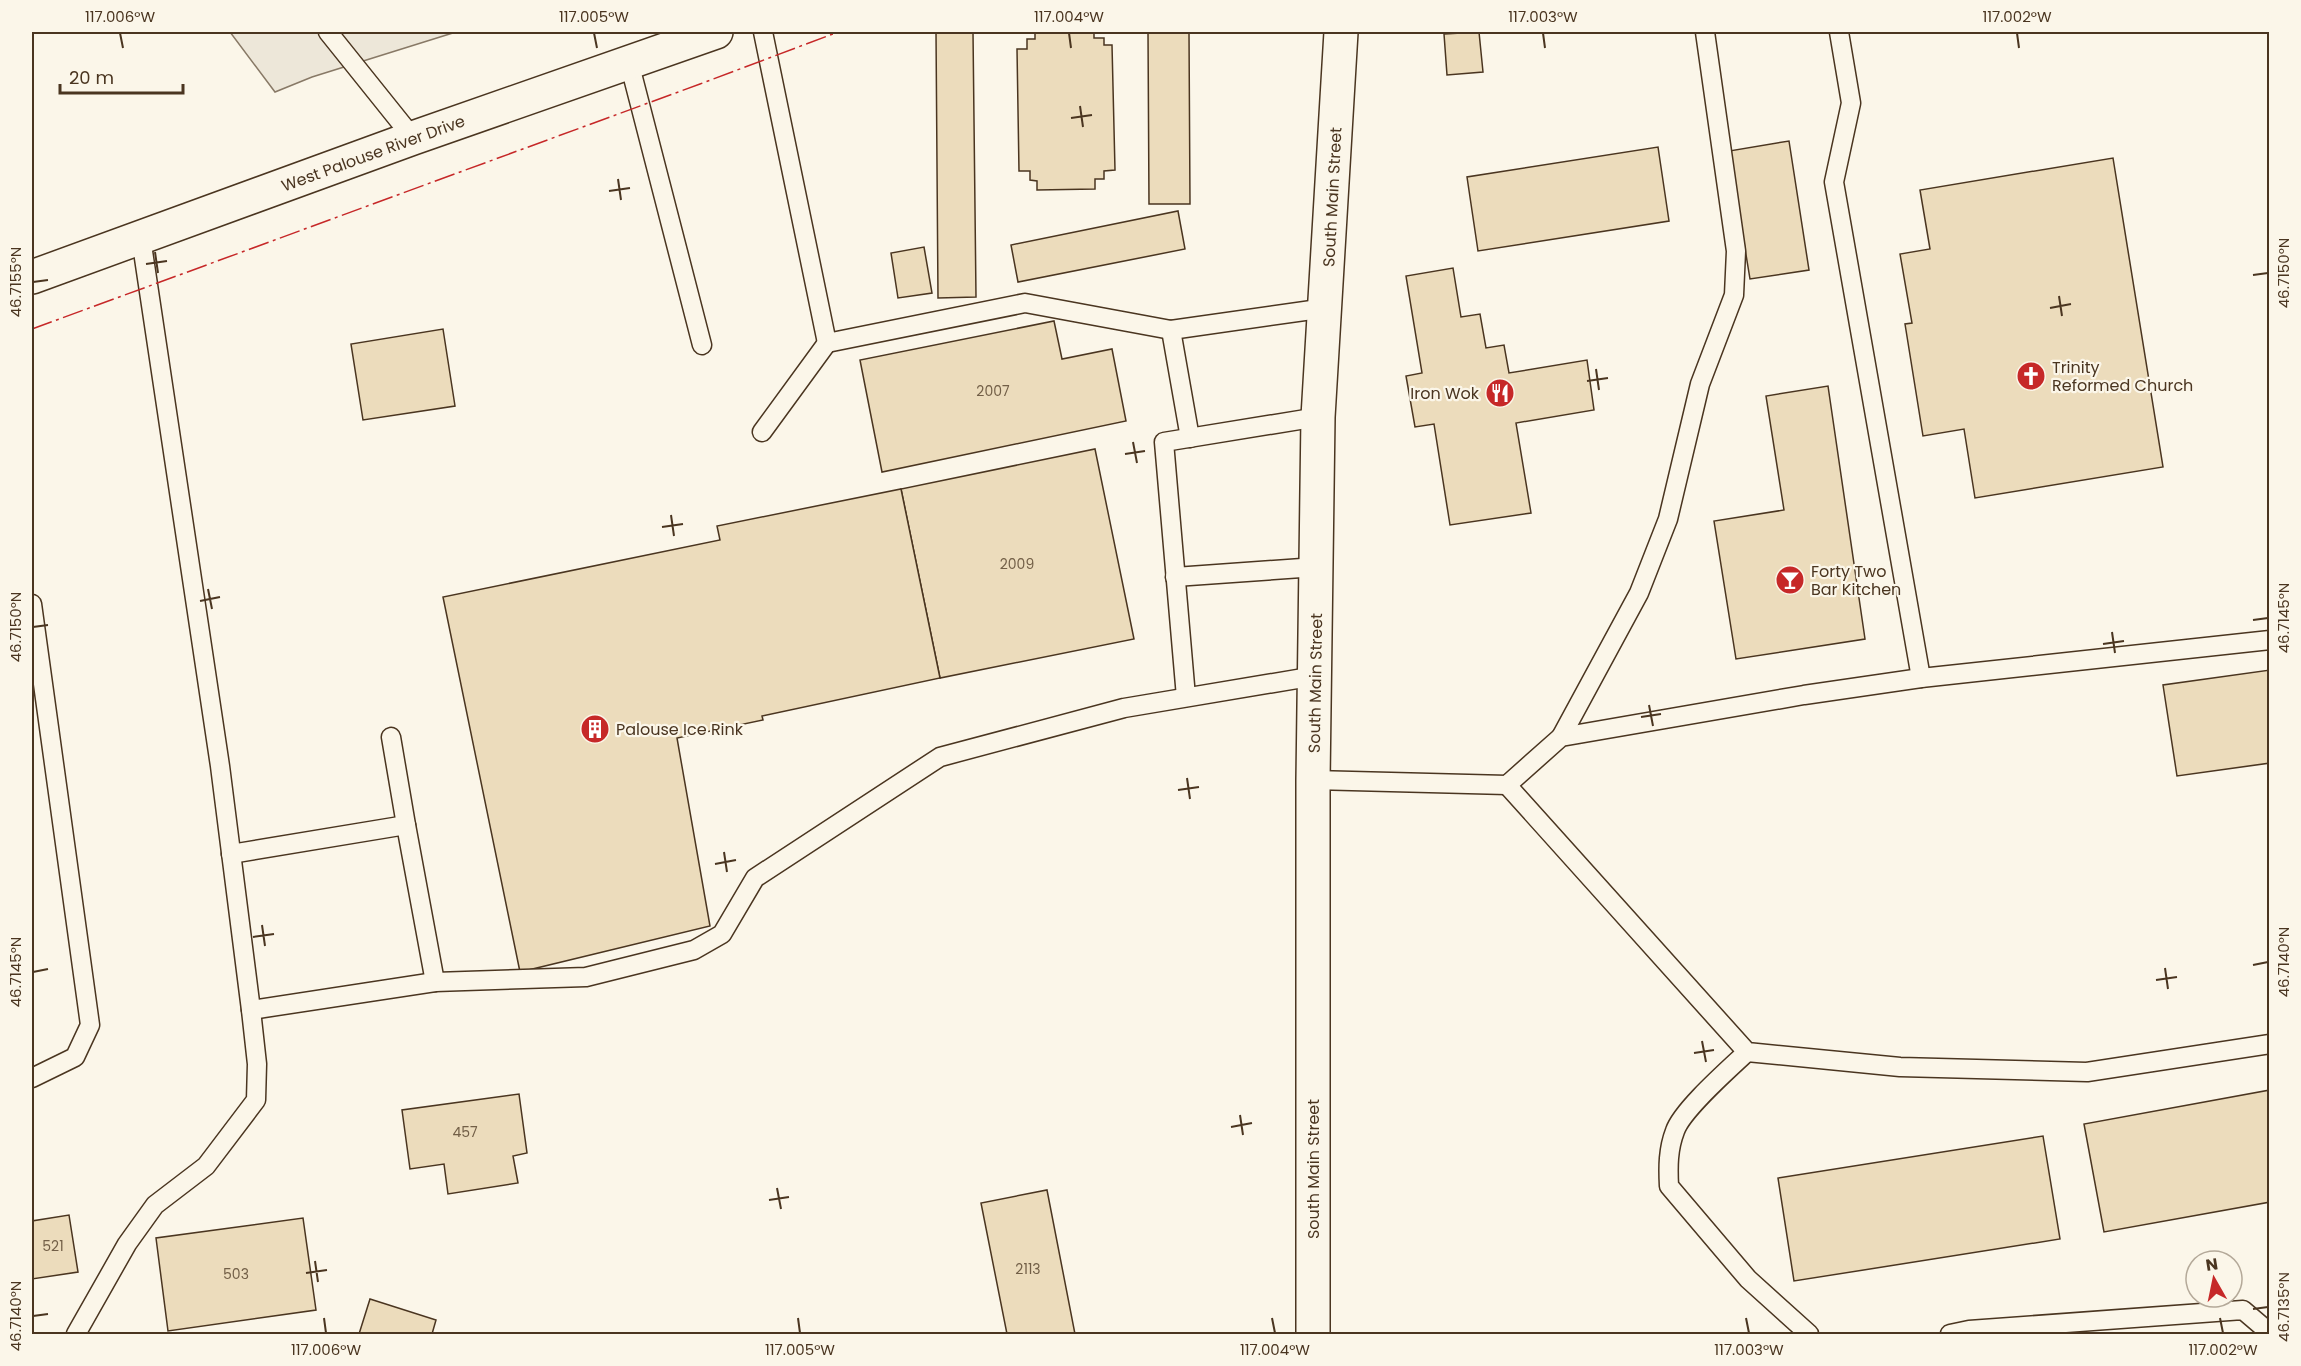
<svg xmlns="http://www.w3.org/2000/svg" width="2301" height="1366" viewBox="0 0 2301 1366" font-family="Poppins,sans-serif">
<rect width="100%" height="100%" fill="#fbf6e9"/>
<polygon fill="#ede7d9" stroke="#887966" stroke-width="1.5" points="230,32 456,32 312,77 275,92"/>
<g fill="#ecdcbc" stroke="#4a3520" stroke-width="1.5">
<polygon points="936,32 973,32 976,297 938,298"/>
<polygon points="1035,32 1094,32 1094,38 1104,38 1104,45 1112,45 1115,170 1104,171 1104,179 1095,179 1095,189 1037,190 1037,181 1030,180 1030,171 1019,171 1017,49 1027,49 1027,39 1035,39"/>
<polygon points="1148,32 1189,32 1190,204 1149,204"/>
<polygon points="1479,32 1483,72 1447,75 1444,34"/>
<polygon points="1789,141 1809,270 1750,279 1729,151"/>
<polygon points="1658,147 1669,221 1478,251 1467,177"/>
<polygon points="2113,158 2163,467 1975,498 1964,429 1923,436 1905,324 1912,323 1900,254 1930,249 1920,190"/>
<polygon points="1178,211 1185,249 1018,282 1011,245"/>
<polygon points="924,247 932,293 898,298 891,253"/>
<polygon points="1453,268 1461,317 1480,314 1486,348 1504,345 1509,373 1587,360 1594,410 1516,423 1531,513 1450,525 1434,424 1415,427 1406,376 1422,373 1406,276"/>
<polygon points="1054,321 1062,359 1112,349 1126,421 882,472 860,360"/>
<polygon points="443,329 455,406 363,420 351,344"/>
<polygon points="1828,386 1865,639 1736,659 1714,521 1784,510 1766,396"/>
<polygon points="1095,449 1134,639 940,678 901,489"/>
<polygon points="901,489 940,678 762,716 763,720 677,738 710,926 520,972 443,597 720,540 717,526"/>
<polygon points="2270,670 2270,763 2177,776 2163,685"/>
<polygon points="2270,1090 2270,1202 2104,1232 2084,1124"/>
<polygon points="519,1094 527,1153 513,1156 518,1183 448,1194 444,1164 410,1169 402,1110"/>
<polygon points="2043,1136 2060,1239 1794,1281 1778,1178"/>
<polygon points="1047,1190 1075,1334 1007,1334 981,1203"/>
<polygon points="69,1215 78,1272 32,1279 32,1221"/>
<polygon points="303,1218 316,1310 168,1331 156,1238"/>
<polygon points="370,1299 436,1320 432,1334 359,1334"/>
</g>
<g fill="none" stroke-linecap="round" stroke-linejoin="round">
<g stroke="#4a3520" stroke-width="21">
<g id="lane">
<polyline points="328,32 413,138"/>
<polyline points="763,32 827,343 1025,303 1171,330"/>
<polyline points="1839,32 1851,103 1834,182 1921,678"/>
<polyline points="629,62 702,345"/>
<polyline points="762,432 827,343"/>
<polyline points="1190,438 1171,330 1326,308"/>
<polyline points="1175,577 1316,567"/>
<polyline points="32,604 90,1025 75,1057 32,1078"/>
<polyline points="1186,697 1164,442 1318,417"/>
<polyline points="391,737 406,825"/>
<polyline points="1561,737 1639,593 1668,519 1700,384 1734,295 1736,251 1705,32"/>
<polyline points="1313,780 1507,785 1561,737 1804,695 1921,678 2270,640"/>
<polyline points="1507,785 1747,1052 1900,1067 2087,1072 2270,1044"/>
<polyline points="231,854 406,825 435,982 586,977 694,950 722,934 755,878 940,757 1124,708 1315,676"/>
<polyline points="251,1010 435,982"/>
<path d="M1747 1052C1729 1069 1682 1110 1675 1131 1668 1149 1668 1167 1669 1186L1748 1279 1809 1334"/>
<polyline points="76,1334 127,1244 155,1205 206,1166 256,1100 257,1064 251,1010 220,766 141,238"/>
<polyline points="1950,1334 1969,1330 2243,1310 2270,1333"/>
</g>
</g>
<g stroke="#4a3520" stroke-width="36">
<polyline id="secondary" points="32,277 413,138 716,32"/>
</g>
<g stroke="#4a3520" stroke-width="36">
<polyline id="highway" points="1313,1334 1313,780 1318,417 1341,32"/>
</g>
<use href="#lane" stroke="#fbf6e9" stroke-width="18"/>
<use href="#secondary" stroke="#fbf6e9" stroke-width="33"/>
<use href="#highway" stroke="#fbf6e9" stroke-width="33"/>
<polyline stroke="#c62828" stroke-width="1.5" stroke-dasharray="21 4.5 3 4.5" stroke-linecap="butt" points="32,329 700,84 838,32"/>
</g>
<path fill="none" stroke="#4a3520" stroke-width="2" d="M120 33 123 48M594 33 597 48M1069 33 1071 48M1543 33 1545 48M2017 33 2019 48M1080 106 1083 127M1071 118 1092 115M618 179 621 200M609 191 630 188M155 252 158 273M146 264 167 261M2253 275 2268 273M33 282 48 280M2059 296 2062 316M2050 308 2071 304M1596 369 1599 390M1587 381 1608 378M1133 442 1137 463M1125 454 1145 451M671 515 674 536M662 527 683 524M208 589 212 609M200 601 220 597M2253 620 2268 618M33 627 48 625M2112 632 2115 653M2103 644 2124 641M1649 705 1653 726M1641 717 1661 714M1187 778 1190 799M1178 790 1199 787M724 852 727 872M715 864 736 860M262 925 265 946M253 937 274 934M2253 965 2268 962M2165 968 2168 989M33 972 48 969M2156 980 2177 977M1702 1041 1706 1062M1694 1053 1714 1050M1240 1115 1243 1135M1231 1127 1252 1123M777 1188 781 1209M769 1200 789 1197M315 1261 318 1282M306 1273 327 1270M2253 1309 2268 1307M33 1316 48 1314M324 1318 326 1333M798 1318 800 1333M1272 1318 1275 1333M1746 1318 1749 1333M2220 1318 2223 1333"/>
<defs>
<g id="church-disc" transform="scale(1.5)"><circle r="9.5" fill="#c62828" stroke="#fbf6e9"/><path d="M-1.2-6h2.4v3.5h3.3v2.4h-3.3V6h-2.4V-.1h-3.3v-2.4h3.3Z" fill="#fff"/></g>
<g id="restaurant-disc" transform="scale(1.5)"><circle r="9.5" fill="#c62828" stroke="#fbf6e9"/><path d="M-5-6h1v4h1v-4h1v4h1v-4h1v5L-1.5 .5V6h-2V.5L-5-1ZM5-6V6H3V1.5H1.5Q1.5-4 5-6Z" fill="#fff"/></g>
<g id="bar-disc" transform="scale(1.5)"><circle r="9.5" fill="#c62828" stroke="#fbf6e9"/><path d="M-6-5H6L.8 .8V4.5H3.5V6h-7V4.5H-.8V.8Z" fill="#fff"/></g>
<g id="building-disc" transform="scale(1.5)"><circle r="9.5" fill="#c62828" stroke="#fbf6e9"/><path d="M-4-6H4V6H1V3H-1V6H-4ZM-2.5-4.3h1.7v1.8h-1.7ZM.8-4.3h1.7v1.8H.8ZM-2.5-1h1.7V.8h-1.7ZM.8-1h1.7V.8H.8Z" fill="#fff"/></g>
</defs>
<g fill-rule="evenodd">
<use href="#church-disc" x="2031" y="376"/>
<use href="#restaurant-disc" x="1500" y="393"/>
<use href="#bar-disc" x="1790" y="580"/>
<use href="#building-disc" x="595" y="729"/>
</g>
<g text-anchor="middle" stroke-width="4.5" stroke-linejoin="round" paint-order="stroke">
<g font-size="14" fill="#725f47">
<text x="993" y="396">2007</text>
<text x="1017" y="569">2009</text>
<text x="465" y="1137">457</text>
<text x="53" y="1251">521</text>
<text x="1028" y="1274">2113</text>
<text x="236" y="1279">503</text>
</g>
<g font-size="16" fill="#4a3520" stroke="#fbf6e9">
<text transform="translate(373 153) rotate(-20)" y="6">West Palouse River Drive</text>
<text transform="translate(1332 197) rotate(-87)" y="6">South Main Street</text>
<text transform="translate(1315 683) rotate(-89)" y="6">South Main Street</text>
<text transform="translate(1313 1169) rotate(-90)" y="6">South Main Street</text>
</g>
<g font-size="16" fill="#4a3520" stroke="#fbf6e9" text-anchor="start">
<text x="2052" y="373">Trinity<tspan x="2052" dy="18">Reformed Church</tspan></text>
<text x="1479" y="399" text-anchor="end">Iron Wok</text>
<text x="1811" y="577">Forty Two<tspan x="1811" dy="18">Bar Kitchen</tspan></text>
<text x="616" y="735">Palouse Ice Rink</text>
</g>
</g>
<rect width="2301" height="1366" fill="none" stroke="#fbf6e9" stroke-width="66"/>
<g transform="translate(2214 1279) rotate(351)"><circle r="28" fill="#fbf6e9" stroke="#b4a999" stroke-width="1.5"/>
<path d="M0-4.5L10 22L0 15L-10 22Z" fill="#c62828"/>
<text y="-9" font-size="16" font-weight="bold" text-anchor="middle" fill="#4a3520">N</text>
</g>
<path d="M60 84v9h123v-9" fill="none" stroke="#4a3520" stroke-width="3"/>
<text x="69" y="84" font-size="18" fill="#4a3520" stroke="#fbf6e9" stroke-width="4.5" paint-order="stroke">20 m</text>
<rect x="33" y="33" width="2235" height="1300" fill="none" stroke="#4a3520" stroke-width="2"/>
<g font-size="15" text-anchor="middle" fill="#4a3520">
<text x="120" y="22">117.006°W</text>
<text x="594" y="22">117.005°W</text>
<text x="1069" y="22">117.004°W</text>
<text x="1543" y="22">117.003°W</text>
<text x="2017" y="22">117.002°W</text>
<text transform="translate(2284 273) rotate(-90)" y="5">46.7150°N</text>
<text transform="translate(16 282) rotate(-90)" y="5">46.7155°N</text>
<text transform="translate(2284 618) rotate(-90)" y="5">46.7145°N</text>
<text transform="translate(16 627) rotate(-90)" y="5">46.7150°N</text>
<text transform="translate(2284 962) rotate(-90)" y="5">46.7140°N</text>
<text transform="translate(16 972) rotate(-90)" y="5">46.7145°N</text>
<text transform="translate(2284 1307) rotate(-90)" y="5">46.7135°N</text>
<text transform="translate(16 1316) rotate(-90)" y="5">46.7140°N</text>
<text x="326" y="1355">117.006°W</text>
<text x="800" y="1355">117.005°W</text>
<text x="1275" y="1355">117.004°W</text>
<text x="1749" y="1355">117.003°W</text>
<text x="2223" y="1355">117.002°W</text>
</g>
</svg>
